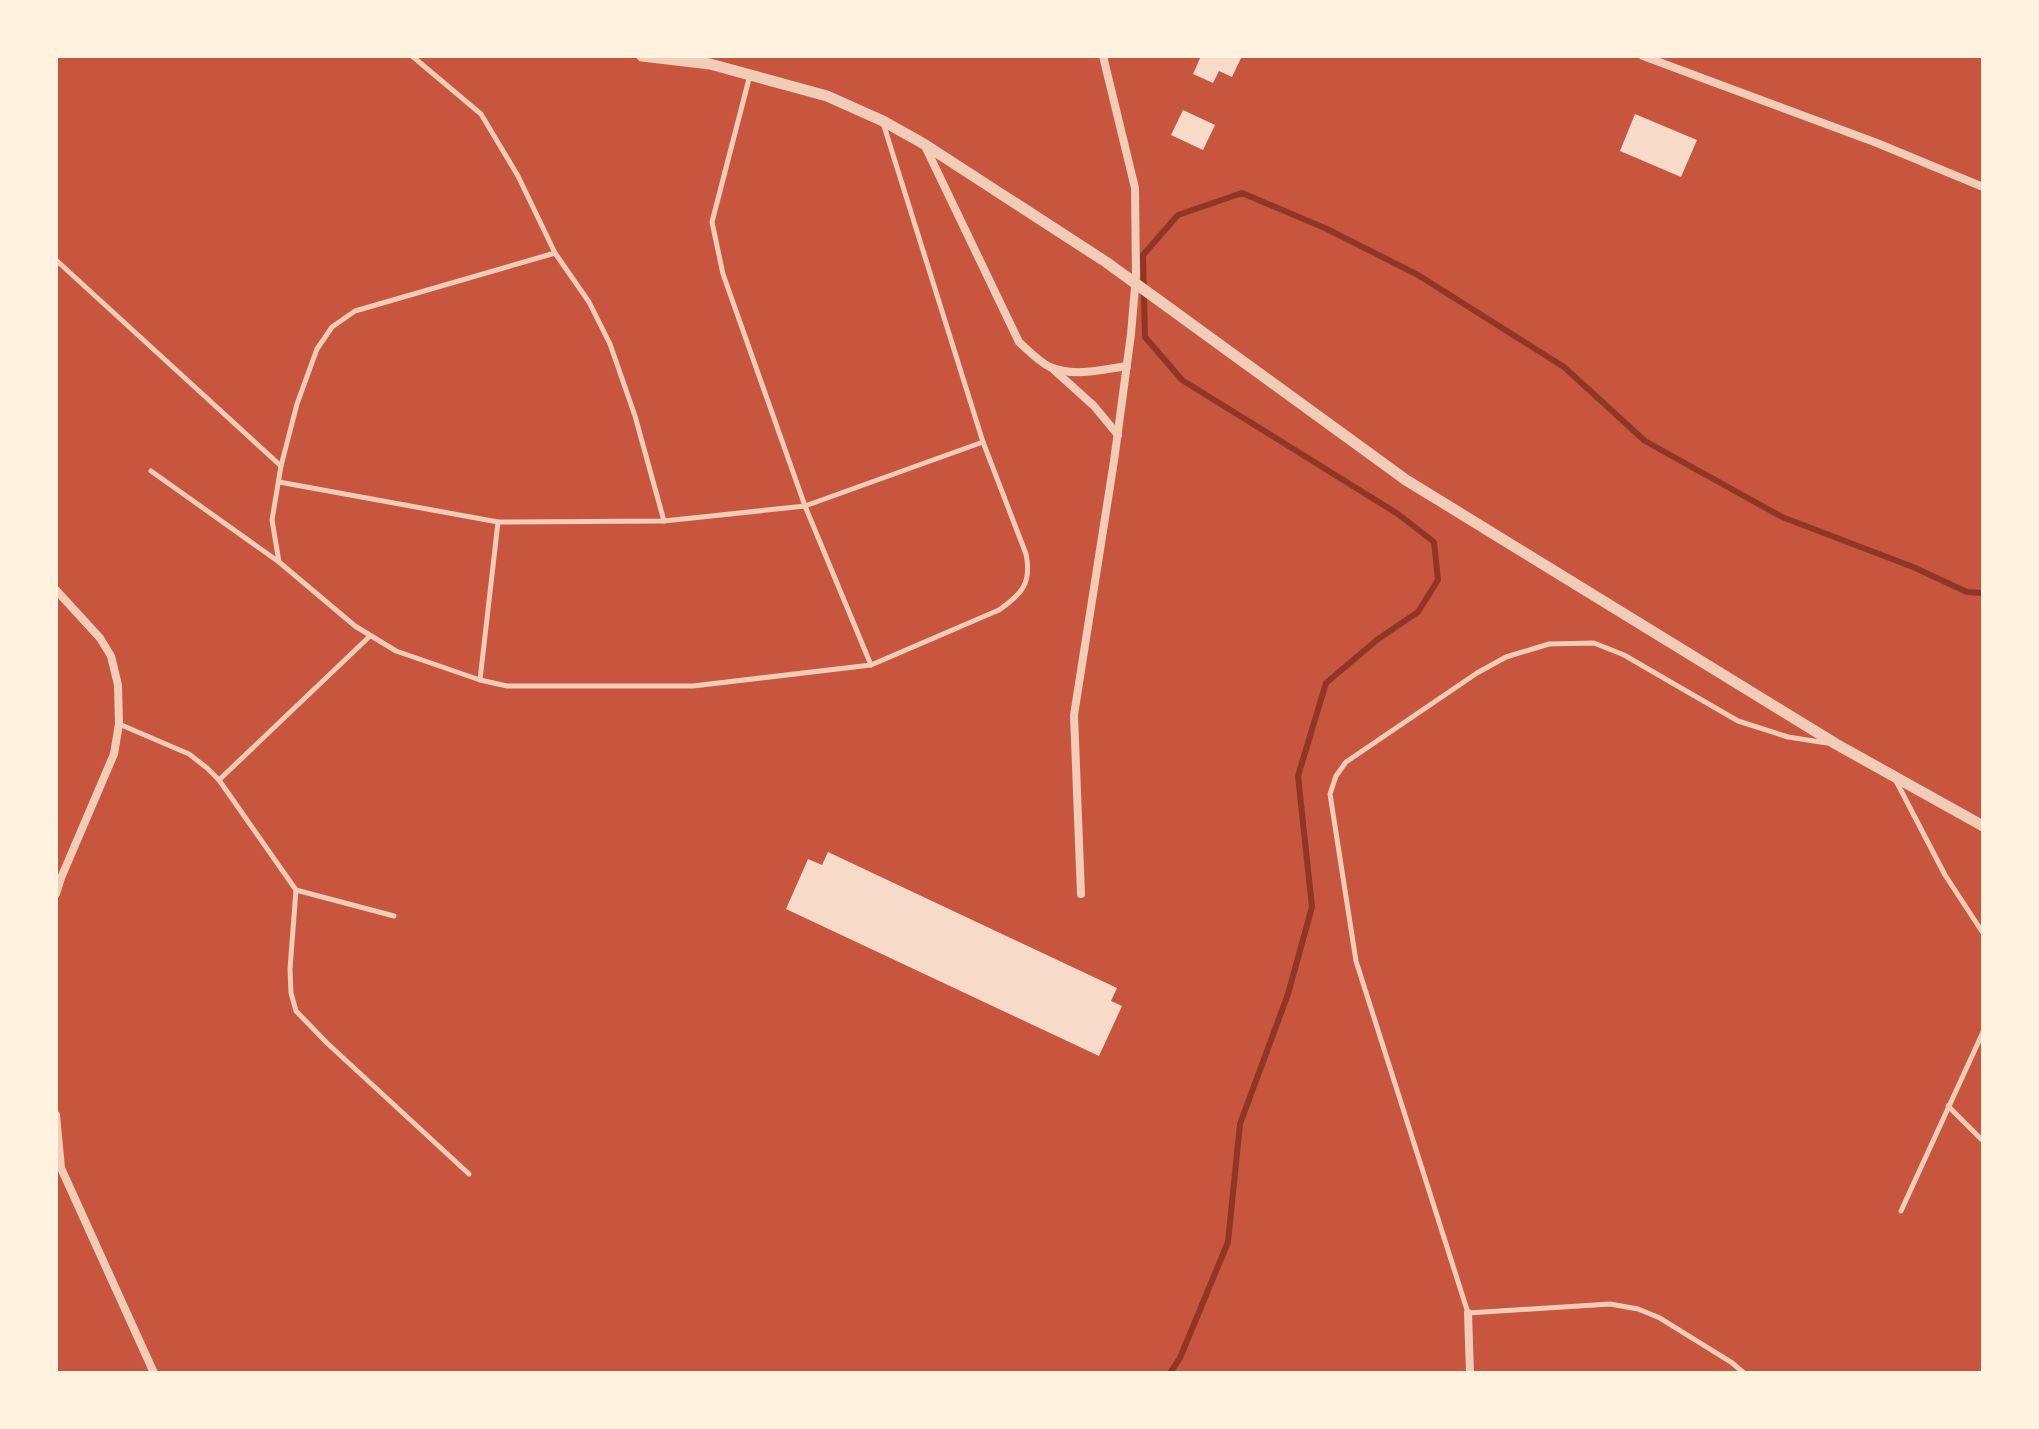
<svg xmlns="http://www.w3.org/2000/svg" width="2039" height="1429" viewBox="0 0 2039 1429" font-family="Ubuntu,sans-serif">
<rect width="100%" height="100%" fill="#c8553d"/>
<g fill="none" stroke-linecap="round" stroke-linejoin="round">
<polyline stroke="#8f3625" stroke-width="6" points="1170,1373 1180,1358 1228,1242 1240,1124 1288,994 1312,907 1298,776 1326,683 1378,639 1418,612 1438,580 1434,542 1398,514 1182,380 1145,337 1143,255 1178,215 1242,193 1327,229 1418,275 1564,367 1645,441 1782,517 1913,567 1967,592 1983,593"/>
</g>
<g fill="#f7dbc8">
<polygon points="1201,56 1242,56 1232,77 1219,71 1213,83 1193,74"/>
<polygon points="1183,110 1215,125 1203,150 1171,135"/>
<polygon points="1635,114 1697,140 1681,177 1620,151"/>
<polygon points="828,852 1117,988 1111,1001 1122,1006 1099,1056 786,909 808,859 822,865"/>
</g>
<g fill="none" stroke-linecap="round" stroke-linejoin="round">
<g stroke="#f1ccb7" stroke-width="5">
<polyline points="412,56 481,114 518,176 555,253 589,302 610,344 635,416 664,521"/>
<polyline points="750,75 712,222 723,274 805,506 871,665"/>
<path d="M555 253 355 311 332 327 317 349 297 404 281 466 272 520 279 562 355 626 396 651 480 680 507 686H693L871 665 999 610C1022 594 1032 583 1026 554L983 442 884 126"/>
<polyline points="56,260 281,466"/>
<polyline points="151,471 279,562"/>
<polyline points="279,482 498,522"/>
<polyline points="480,680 498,522 664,521 805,506 983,442"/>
<polyline points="119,724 189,754 207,768 219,780 296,890 394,916"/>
<polyline points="1895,779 1945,875 1983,933"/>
<polyline points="219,780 370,636"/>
<polyline points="296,890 290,969 291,993 296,1011 327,1043 469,1174"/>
<polyline points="1948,1106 1983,1141"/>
<polyline points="1901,1211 1983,1032"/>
<polyline points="1744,1373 1731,1362 1660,1318 1638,1309 1610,1304 1468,1313 1356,961 1330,794 1336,776 1346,762 1477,673 1506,657 1549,644 1594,643 1624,655 1738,721 1788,737 1827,743"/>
</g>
<g stroke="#f1ccb7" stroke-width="8">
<polyline points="1643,56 1877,143 1983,187"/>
<path d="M925 146 1019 342C1029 351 1038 361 1050 367 1072 377 1103 370 1127 366"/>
<polyline points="1053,369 1094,406 1118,435"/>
<polyline points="56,590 100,638 111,656 118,685 119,724 114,754 61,878 56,894"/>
<polyline points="1081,894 1074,715 1114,461 1131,334 1136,276 1135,188 1103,56"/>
<polyline points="56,1115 61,1168 154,1373"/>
<polyline points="1468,1313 1470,1373"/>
</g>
<polyline stroke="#f1ccb7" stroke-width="11" points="642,56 710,64 827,96 883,121 924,144 1106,262 1406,480 1836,744 1983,826"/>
</g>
<rect width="2039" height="1429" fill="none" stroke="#fff3e0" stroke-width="116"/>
</svg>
